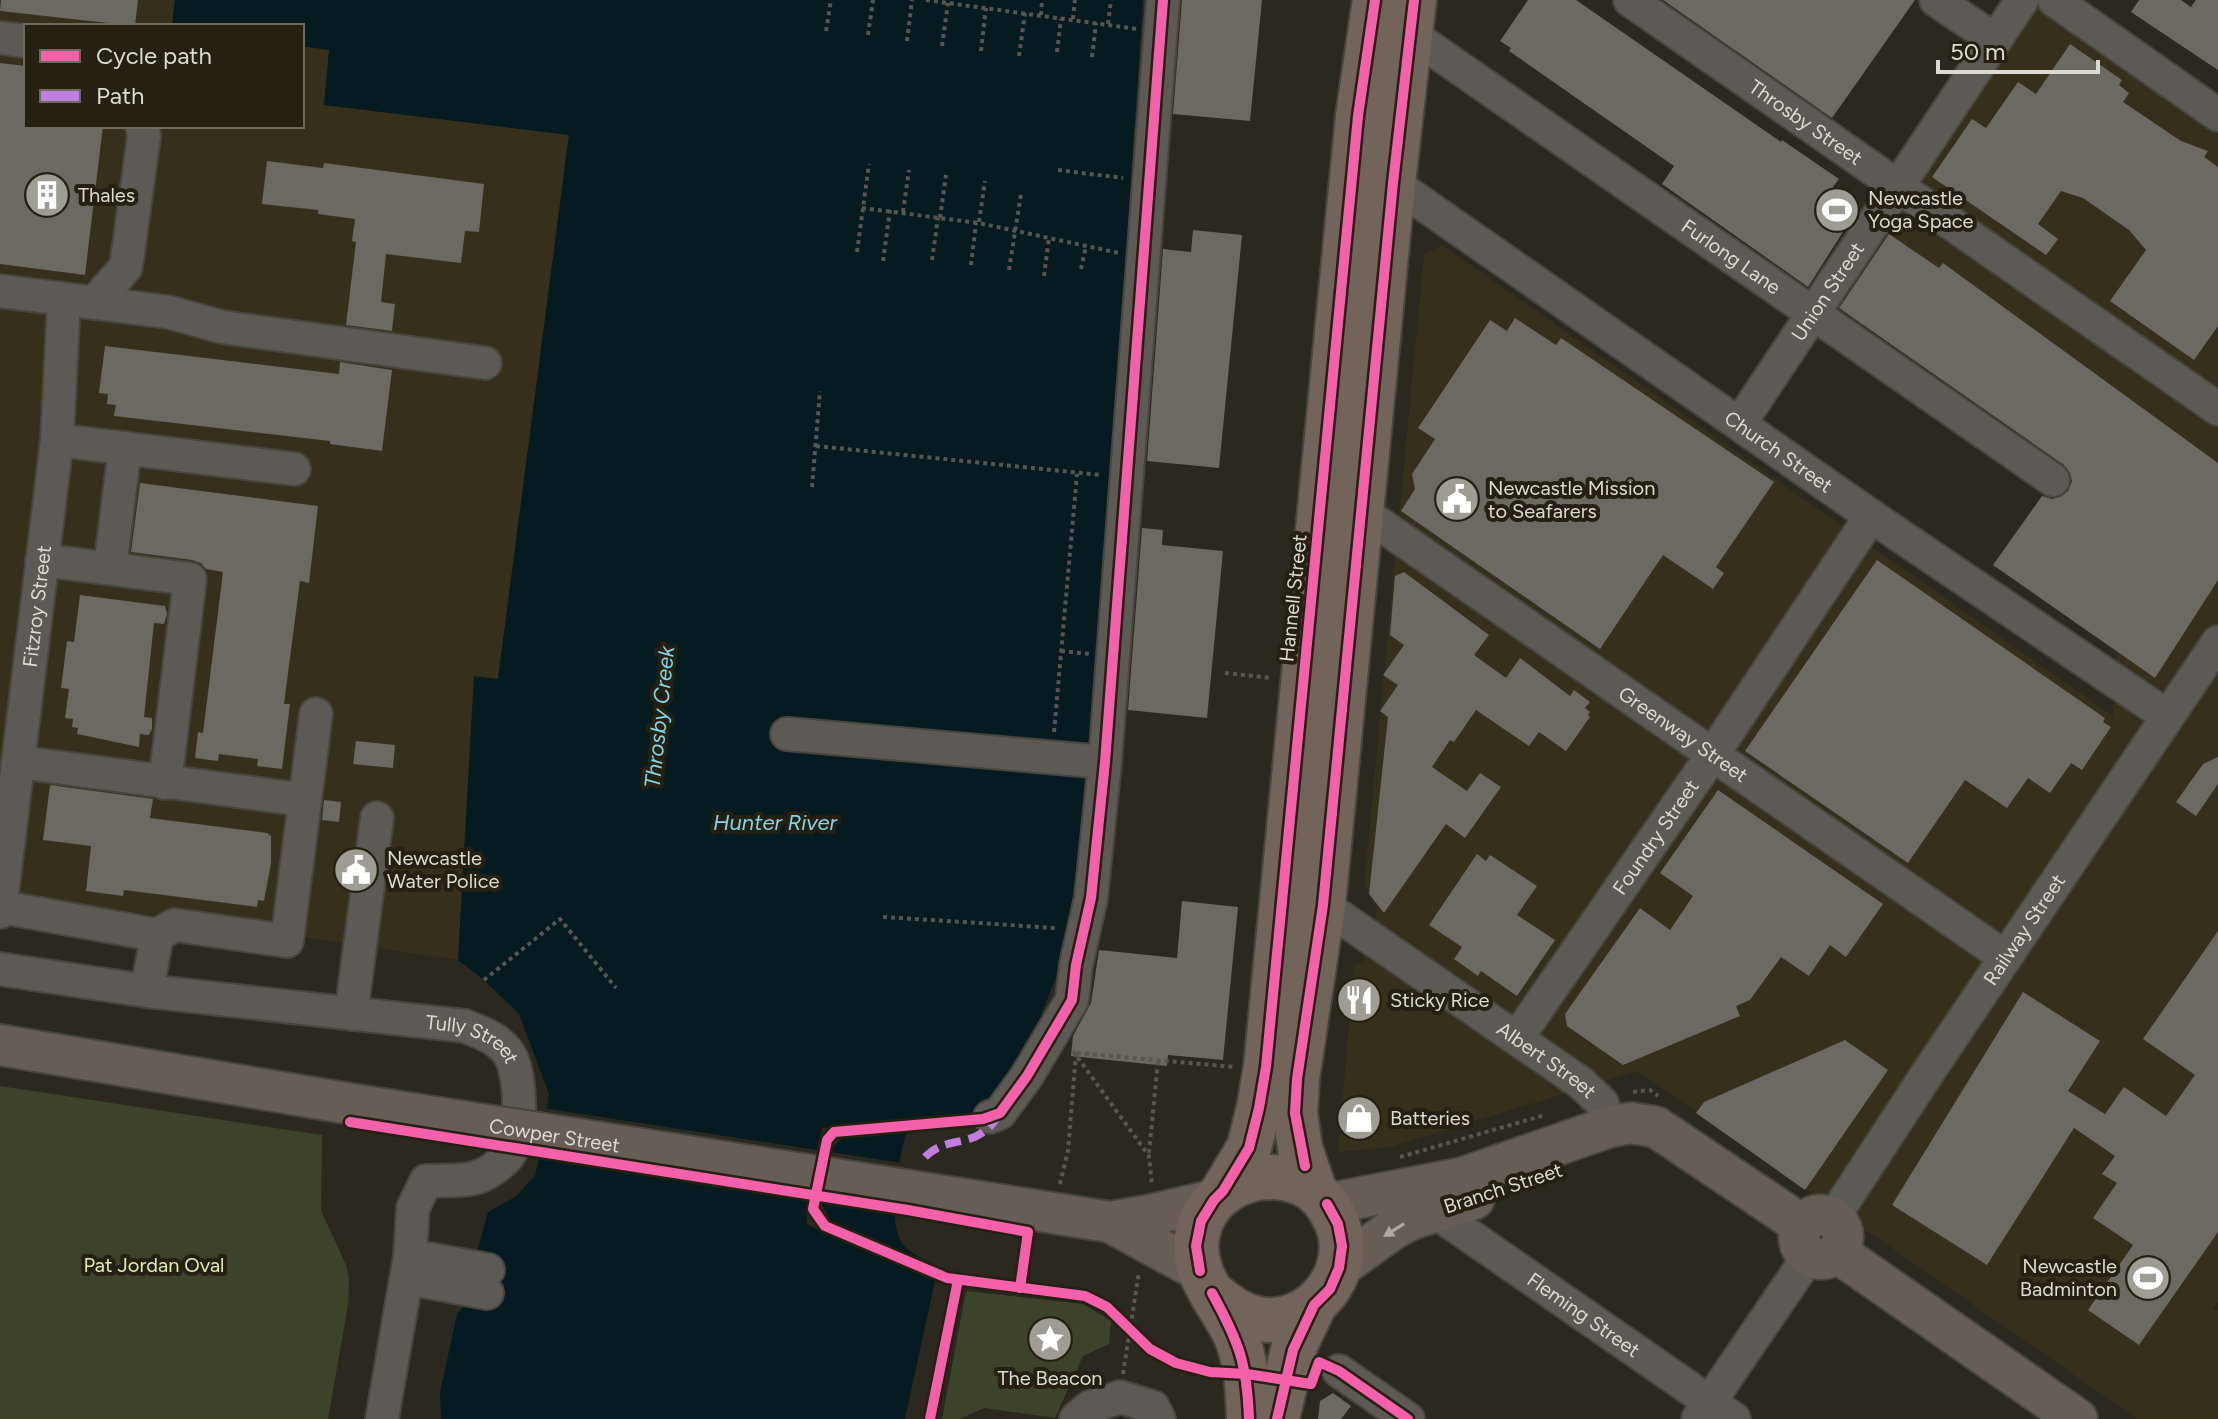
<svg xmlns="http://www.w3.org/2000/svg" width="2218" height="1419" viewBox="0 0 2218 1419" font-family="Figtree,sans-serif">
<rect width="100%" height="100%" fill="#2b2820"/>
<g fill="#352f1c">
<polygon points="0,0 175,0 172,26 26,26 26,126 302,126 302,46 329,50 324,105 569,134 498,679 474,677 458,960 0,892"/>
<polygon points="2039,6 2218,134 2218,1302 2212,1310 2218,1310 2218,1419 2137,1419 1638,1071 1390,1147 1338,1152 1354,965 1363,961 1377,909 1364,884 1424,255 1442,245 2113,716 2125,522 1825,316"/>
</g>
<g fill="#3d422a">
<polygon points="0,1086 322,1135 321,1211 347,1267 349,1280 348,1305 328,1419 0,1419"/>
<polygon points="966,1291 1083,1304 1111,1321 1109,1344 1083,1356 1055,1418 984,1408 959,1419 942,1419"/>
</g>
<path fill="#051b20" d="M175 0H1143L1126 255 1115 477 1075 929 1040 1018 981 1120 906 1134C899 1158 885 1227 905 1247 913 1255 928 1261 938 1267L905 1419H441L440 1393 457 1314 469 1300 473 1267 488 1212 515 1197 535 1176 542 1145 549 1094 519 1014 484 980 458 960 474 676 498 679 569 135 324 105 329 50 302 46V26H172Z"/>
<polygon fill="#2b2820" points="543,1108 817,1150 822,1128 987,1114 983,1123 970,1126 846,1134 831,1149 831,1152 902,1163 899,1215 821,1203 832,1224 941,1269 939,1281 806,1224 809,1201 535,1157"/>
<g fill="#6c6862">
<polygon points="1,0 138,0 135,26 0,11"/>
<polygon points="1182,0 1262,0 1250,121 1173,114"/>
<polygon points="1528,0 1576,0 1781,142 1782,140 1839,179 1833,187 1860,205 1808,287 1662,184 1674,166 1509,51 1511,48 1500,41"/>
<polygon points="1663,0 1915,0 1832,118"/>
<polygon points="2139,0 2181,0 2191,7 2196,0 2218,0 2218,70 2131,12"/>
<polygon points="2070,44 2122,80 2119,85 2129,93 2123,102 2181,141 2208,151 2204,157 2218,167 2218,326 2194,360 2110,301 2146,250 2129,230 2083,198 2061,191 2038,224 2058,239 2046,255 1932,177 1972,119 1986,128 2018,82 2036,94"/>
<polygon points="0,63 26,66 26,126 103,126 85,275 0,264"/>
<polygon points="267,161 323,168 324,163 484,184 479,232 465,231 461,263 386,254 381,302 395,304 392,331 346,325 356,242 352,241 355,219 318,214 318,210 262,204"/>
<polygon points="1193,230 1242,235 1219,468 1147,461 1163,249 1191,252"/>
<polygon points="1889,234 1939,268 1943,263 2218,463 2218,580 2155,678 1993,565 2042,496 2052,499 2060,497 2068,491 2072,481 2070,473 2064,465 1839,308"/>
<polygon points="1515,318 1556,345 1561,338 1774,482 1716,567 1724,573 1713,589 1663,555 1600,649 1401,511 1415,489 1412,474 1435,439 1418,428 1490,320 1507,331"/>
<polygon points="105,346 339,374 340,362 392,370 382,451 330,444 330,441 114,416 116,405 107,404 108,394 99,393"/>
<polygon points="140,483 318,506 309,583 300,581 284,704 290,704 282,769 257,766 258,759 219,754 218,761 195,758 198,732 203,733 223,572 206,569 201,563 192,560 131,552"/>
<polygon points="1142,528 1163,530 1162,545 1223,551 1207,718 1128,710"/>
<polygon points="1877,560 2105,718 2103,722 2111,727 2082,770 2071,763 2050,793 2028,778 2007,808 1965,780 1908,863 1745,751"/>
<polygon points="1404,572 1489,635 1474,655 1506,678 1520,658 1570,696 1574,690 1590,702 1585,708 1590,712 1588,715 1590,717 1566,751 1539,732 1529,746 1476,710 1454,742 1450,740 1432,767 1467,791 1480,773 1501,787 1465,838 1446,824 1384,913 1369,894 1388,717 1380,711 1398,685 1383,675 1404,645 1390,635 1395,576"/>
<polygon points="80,595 165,606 167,614 164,624 154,623 144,717 152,718 152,729 149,735 140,734 139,747 77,734 78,728 72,727 73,719 65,718 69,689 61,688 67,641 74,642"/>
<polygon points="356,741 395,745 393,768 353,764"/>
<polygon points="2218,757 2218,784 2196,816 2176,802 2203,764"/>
<polygon points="50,785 153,799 150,818 267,833 271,836 271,863 264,901 258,900 257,907 124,890 123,896 86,891 91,846 43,840"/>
<polygon points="1718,790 1883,904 1846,957 1830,945 1809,976 1781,957 1750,1000 1736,1006 1740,1016 1623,1065 1567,1026 1565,1014 1640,908 1670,930 1693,896 1660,873"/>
<polygon points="324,800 341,802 339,822 322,820"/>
<polygon points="1477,854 1486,861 1490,855 1537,886 1517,915 1555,940 1517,996 1481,971 1478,976 1454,959 1462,947 1429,925"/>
<polygon points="1182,901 1238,907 1223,1060 1168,1055 1167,1066 1071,1056 1073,1036 1091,1003 1099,950 1177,958"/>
<polygon points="2218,931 2218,1232 2139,1345 2088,1310 2133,1245 2093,1218 2117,1183 2102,1174 2115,1156 2074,1128 1987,1265 1892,1205 2023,992 2100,1041 2068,1091 2105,1114 2124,1087 2166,1116 2195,1075 2143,1039"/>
<polygon points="1845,1040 1888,1070 1805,1190 1696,1113 1704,1102"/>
<polygon points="1333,1393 1351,1406 1341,1419 1318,1419 1320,1401"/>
</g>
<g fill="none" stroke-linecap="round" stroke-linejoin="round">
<g stroke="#47453e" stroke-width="36">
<g id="minor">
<path id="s1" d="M1630 0 2218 409"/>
<polyline points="1936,0 1995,40"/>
<polyline points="2054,0 2218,115"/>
<path id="s2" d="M1409 33 2053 480"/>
<polyline points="0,38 26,41"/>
<path id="s3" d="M1393 183 1871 516 2167 716"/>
<polyline points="0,291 168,312 222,327 485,363"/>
<polyline points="94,303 126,267 144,136 142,126"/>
<path id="s4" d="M1740 423 2022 0"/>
<polyline points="57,440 294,469"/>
<path id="s5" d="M1361 511 2005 957"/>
<polyline points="42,560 190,579 165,783"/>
<polyline points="110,568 125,448"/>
<polyline points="787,734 1092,761"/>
<polyline points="18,762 305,800"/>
<path id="s6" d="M1323 905 1581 1083 1602 1103 1609 1127"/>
<polyline points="1,907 157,935"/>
<path id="s7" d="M0 912 57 440 64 300"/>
<path id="s8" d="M0 969 147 991 465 1026C481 1033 496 1037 507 1051 522 1070 523 1132 510 1153 506 1160 494 1169 487 1173 469 1183 445 1180 426 1181L413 1208 410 1256 382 1419"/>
<polyline points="147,991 157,935 175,925 287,941 316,714"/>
<polyline points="351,1014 377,818"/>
<path id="s9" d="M1517 1038 1713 754 1871 516"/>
<polyline points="990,1117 1000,1113 1027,1076 1072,1000 1076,965 1091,898 1105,762 1163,0"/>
<path id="s10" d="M1434 1211 1734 1419"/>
<path id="s11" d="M1833 1218 1929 1071 2218 642"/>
<polyline points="429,1259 488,1270"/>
<polyline points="407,1278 487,1293"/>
<polyline points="1339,1371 1408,1419"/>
<polyline points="1076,1419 1090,1407 1120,1397 1153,1407 1159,1419"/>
<polyline points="1698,1419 1809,1256"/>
</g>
</g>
<g stroke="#47453e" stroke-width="44">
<g id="major">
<polyline points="0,1045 351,1104"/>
<polyline points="912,1191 1110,1222 1151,1215 1214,1200"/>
<polyline points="1327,1204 1462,1178 1609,1127 1631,1123 1656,1127 1802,1225"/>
<circle cx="1821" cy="1237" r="22"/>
<polyline points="1110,1222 1200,1271"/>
<polyline points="1839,1250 1848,1260 2077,1419"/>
<polyline points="1339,1268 1390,1231 1409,1220 1474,1199"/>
</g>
</g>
<g stroke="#47453e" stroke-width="48">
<g id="highway">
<polyline points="1314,1189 1300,1148 1295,1113 1297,1079 1323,905 1393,183 1414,0"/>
<polyline points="1223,1191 1249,1148 1259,1108 1266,1067 1358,116 1375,0"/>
<path d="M1212 1293C1227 1305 1240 1316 1259 1319 1312 1329 1358 1270 1336 1221 1326 1199 1312 1184 1288 1179 1233 1167 1180 1214 1201 1272 1209 1294 1226 1314 1236 1336 1247 1363 1248 1390 1249 1419"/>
<polyline points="1277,1419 1293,1350 1314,1305"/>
</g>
</g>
<g stroke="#585650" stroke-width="4" stroke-dasharray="4 4" stroke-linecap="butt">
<polyline points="926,0 1137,29"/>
<polyline points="1041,15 1042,0"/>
<polyline points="1073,19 1075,0"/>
<polyline points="1108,24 1111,0"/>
<polyline points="826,31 831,0"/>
<polyline points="868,35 873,0"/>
<polyline points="907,41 912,0"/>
<polyline points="942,46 948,3"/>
<polyline points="981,51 986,8"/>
<polyline points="1057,52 1061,19"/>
<polyline points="1019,56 1025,13"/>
<polyline points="1092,57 1096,23"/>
<polyline points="1058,170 1123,178"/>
<polyline points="862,208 979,223 1119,253"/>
<polyline points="903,212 909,170"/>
<polyline points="940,218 946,175"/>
<polyline points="979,222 985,181"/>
<polyline points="857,252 869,164"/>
<polyline points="932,260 938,218"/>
<polyline points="883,261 890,210"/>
<polyline points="971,265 976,223"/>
<polyline points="1081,269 1086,246"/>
<polyline points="1009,270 1021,194"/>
<polyline points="1044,276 1049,237"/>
<polyline points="816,446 1101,475"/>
<polyline points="812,487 820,391"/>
<polyline points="1061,651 1090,654"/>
<polyline points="1225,673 1272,678"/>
<polyline points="1054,732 1077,474"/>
<polyline points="883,917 1056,928"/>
<polyline points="484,980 560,919 616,988"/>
<polyline points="1073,1051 1149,1156 1152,1185"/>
<polyline points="1077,1053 1234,1067"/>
<polyline points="1633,1092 1650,1090 1658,1096"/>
<polyline points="1149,1153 1158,1061"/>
<polyline points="1400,1157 1545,1115"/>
<polyline points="1060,1184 1068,1151 1076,1054"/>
<polyline points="1020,1288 1027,1239"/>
<polyline points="1123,1374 1139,1272"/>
</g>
<use href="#minor" stroke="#5d5a55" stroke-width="32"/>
<use href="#major" stroke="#665e56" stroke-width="40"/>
<use href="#highway" stroke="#72645b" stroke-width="44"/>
<g stroke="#47453e" stroke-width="44" stroke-linecap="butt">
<g id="major-bridge">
<path id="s12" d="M351 1104 912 1191"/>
</g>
</g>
<use href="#major-bridge" stroke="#665e56" stroke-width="40"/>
<path stroke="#c07fdc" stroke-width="8" stroke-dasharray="16 8" stroke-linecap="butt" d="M925 1157C948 1133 975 1152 998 1116"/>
<g stroke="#252012" stroke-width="15">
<g id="cycleway">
<polyline points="1163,0 1105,762 1091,898 1076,965 1072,1000 1027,1076 1000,1113 983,1119 834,1132 827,1140 813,1209 825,1226 947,1278 1085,1296 1107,1307 1150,1349 1176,1363 1210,1372 1247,1374 1311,1384 1319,1362 1339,1371 1408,1419"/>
<polyline points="350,1122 908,1210 1028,1232 1020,1288"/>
<polyline points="1305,1166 1295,1113 1297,1079 1323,905 1393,183 1414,0"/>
<polyline points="1200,1271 1196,1246 1201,1221 1214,1200 1223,1191 1249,1148 1259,1108 1266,1067 1358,116 1375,0"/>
<path d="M1212 1293C1239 1342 1247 1363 1249 1419"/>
<polyline points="930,1419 958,1280"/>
<polyline points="1277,1419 1293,1350 1314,1305 1330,1289 1339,1268 1342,1246 1338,1224 1327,1204"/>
</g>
</g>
<use href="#cycleway" stroke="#f560ab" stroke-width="10"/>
</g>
<defs><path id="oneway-solid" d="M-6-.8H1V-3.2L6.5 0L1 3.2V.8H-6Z" transform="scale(2)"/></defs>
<use fill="#ada8a0" href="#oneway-solid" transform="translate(1394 1230) rotate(148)"/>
<defs>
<g id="building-disc" transform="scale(2.3)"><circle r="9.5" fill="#9f9c93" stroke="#252012"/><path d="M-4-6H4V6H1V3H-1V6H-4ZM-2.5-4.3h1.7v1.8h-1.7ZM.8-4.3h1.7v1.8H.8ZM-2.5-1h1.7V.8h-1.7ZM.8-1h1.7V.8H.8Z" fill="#fff"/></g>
<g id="stadium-disc" transform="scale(2.3)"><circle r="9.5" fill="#9f9c93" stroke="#252012"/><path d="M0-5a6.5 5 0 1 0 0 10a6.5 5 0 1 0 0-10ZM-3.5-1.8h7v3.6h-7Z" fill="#fff"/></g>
<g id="civic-disc" transform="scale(2.3)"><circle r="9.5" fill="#9f9c93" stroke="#252012"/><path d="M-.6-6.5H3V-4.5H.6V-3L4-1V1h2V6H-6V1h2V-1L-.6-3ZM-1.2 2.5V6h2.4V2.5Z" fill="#fff"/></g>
<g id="restaurant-disc" transform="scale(2.3)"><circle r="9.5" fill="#9f9c93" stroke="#252012"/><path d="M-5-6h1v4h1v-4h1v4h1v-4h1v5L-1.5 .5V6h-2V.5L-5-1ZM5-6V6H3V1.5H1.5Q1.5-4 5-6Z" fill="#fff"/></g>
<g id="shop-disc" transform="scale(2.3)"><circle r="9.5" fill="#9f9c93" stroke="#252012"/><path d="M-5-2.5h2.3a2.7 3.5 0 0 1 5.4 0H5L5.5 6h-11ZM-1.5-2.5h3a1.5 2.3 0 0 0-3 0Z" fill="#fff"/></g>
<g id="sight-disc" transform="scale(2.3)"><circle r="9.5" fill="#9f9c93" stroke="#252012"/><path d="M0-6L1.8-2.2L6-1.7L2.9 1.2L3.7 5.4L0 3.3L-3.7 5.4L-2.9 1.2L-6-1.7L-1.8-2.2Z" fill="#fff"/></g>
</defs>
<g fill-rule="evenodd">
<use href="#building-disc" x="47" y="195"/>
<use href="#stadium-disc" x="1837" y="210"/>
<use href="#civic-disc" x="1457" y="499"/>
<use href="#civic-disc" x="356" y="870"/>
<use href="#restaurant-disc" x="1359" y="1000"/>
<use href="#shop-disc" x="1359" y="1118"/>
<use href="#stadium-disc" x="2148" y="1278"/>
<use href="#sight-disc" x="1050" y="1339"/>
</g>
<g text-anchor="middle" stroke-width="8" stroke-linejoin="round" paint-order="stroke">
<g font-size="20" fill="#dddad1" stroke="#252012">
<text dy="7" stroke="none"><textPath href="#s1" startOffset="214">Throsby Street</textPath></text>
<text dy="7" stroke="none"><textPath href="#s2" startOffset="392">Furlong Lane</textPath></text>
<text dy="7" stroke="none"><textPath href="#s4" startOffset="158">Union Street</textPath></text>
<text dy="7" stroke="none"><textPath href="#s3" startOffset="470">Church Street</textPath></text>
<text transform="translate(1293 598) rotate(-84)" y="7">Hannell Street</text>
<text dy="7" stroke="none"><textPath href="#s7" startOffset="308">Fitzroy Street</textPath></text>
<text dy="7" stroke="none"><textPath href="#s5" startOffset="392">Greenway Street</textPath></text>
<text dy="7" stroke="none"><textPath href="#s9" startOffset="244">Foundry Street</textPath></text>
<text dy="7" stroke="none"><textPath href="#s11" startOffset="346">Railway Street</textPath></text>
<text dy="7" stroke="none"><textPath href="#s8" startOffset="480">Tully Street</textPath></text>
<text dy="7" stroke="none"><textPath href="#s6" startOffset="272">Albert Street</textPath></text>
<text dy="7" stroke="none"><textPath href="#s12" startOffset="206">Cowper Street</textPath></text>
<text transform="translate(1503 1188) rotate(-18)" y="7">Branch Street</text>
<text dy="7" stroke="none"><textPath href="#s10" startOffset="182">Fleming Street</textPath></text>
</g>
<g font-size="20" fill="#dddad1" stroke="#252012" text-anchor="start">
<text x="78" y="202">Thales</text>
<text x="1868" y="205">Newcastle<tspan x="1868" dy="23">Yoga Space</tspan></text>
<text x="1488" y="495">Newcastle Mission<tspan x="1488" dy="23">to Seafarers</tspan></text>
<text x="387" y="865">Newcastle<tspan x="387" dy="23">Water Police</tspan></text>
<text x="1390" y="1007">Sticky Rice</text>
<text x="1390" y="1125">Batteries</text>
<text x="2117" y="1273" text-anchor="end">Newcastle<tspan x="2117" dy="23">Badminton</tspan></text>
<text x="1050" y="1385" text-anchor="middle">The Beacon</text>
</g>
<g font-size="20" fill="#dfedab" stroke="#252012">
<text x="154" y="1272">Pat Jordan Oval</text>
</g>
<g font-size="22" font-style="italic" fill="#81d5ea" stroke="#252012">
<text transform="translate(659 717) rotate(-84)" y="8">Throsby Creek</text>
<text x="775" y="830">Hunter River</text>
</g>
</g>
<rect x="24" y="24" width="280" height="104" fill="#252012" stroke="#6f6a5e" stroke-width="2"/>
<rect x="40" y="50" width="40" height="12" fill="#f560ab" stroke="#6f6a5e" stroke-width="2"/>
<text x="96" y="64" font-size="24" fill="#dddad1">Cycle path</text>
<rect x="40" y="90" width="40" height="12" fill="#c07fdc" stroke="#6f6a5e" stroke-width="2"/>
<text x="96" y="104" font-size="24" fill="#dddad1">Path</text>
<path d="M1938 60v12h160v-12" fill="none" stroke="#dddad1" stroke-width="4"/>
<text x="1950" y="60" font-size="24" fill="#dddad1" stroke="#252012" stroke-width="6" paint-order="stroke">50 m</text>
</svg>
